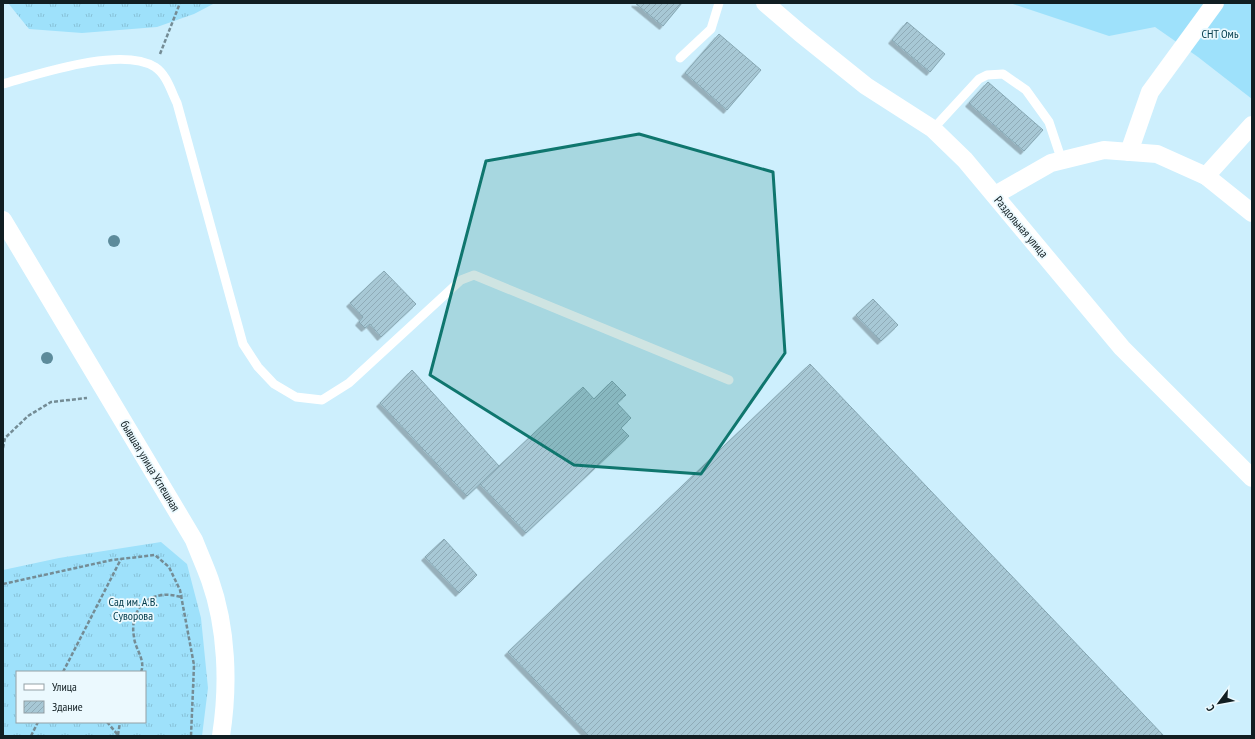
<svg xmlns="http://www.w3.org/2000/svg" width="1255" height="739" viewBox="0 0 1255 739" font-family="'PT Sans Narrow',sans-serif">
<defs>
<pattern id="grass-tufts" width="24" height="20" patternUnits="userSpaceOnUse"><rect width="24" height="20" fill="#9ee1fb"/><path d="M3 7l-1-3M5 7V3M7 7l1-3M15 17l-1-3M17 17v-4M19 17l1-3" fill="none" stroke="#87c1d7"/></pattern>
<pattern id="building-hatch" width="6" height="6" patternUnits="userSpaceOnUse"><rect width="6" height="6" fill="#a7c8d5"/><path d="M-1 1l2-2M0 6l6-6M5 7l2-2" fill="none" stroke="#8fabb7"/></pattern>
<filter id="shadow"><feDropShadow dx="-3.5" dy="3.5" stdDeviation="0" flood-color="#0004"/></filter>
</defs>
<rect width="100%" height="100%" fill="#cdeffd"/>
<g fill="url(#grass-tufts)" fill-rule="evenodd">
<polygon points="8,3 215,3 194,14 157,27 82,33 29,29"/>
<path d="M161 542 187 564 201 618 208 688 202 736H3V570L59 558ZM17 672H145V722H17Z"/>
</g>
<polygon fill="#9ee1fb" points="1010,3 1252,3 1252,99 1198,57 1155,27 1109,36"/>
<g fill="url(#building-hatch)" stroke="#86a7b3" filter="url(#shadow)">
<polygon points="635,3 682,3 663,26"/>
<polygon points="907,22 945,54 930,72 892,40"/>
<polygon points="719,34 761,70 727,110 685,73"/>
<polygon points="988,82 1043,130 1024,151 969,103"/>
<polygon points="384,271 416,304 381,337 370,324 365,328 359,322 363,317 350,303"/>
<polygon points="873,299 898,325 881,341 856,315"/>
<polygon points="810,364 1164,736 589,736 508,652"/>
<polygon points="412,370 499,466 467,496 380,403"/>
<polygon points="612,381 626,395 617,403 631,418 621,428 629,436 526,533 480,484 583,387 594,399"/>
<polygon points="444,539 477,575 459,593 425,557"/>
</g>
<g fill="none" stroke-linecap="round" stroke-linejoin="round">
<g stroke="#748c95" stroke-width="2.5" stroke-dasharray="4 2" stroke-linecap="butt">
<polyline points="160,54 180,3"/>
<polyline points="3,448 5,438 28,416 51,402 87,398"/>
<polyline points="3,584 112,560 155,555 169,567 180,590 194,665 191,736"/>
<polyline points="63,672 121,559"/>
<path d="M141 672C146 660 135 649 134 637 130 616 141 597 163 595 169 594 176 596 182 597"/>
<polyline points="107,722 118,735"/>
<polyline points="118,735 120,722"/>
<polyline points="31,736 38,722"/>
</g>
<g stroke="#fff" stroke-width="9">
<polyline points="680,58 711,29 719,3"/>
<path d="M3 84C39 74 121 46 155 67 167 75 171 91 177 103L243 344 258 367 274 384 296 397 322 400 349 383 461 280 474 275 729 380"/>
<polyline points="933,129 979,79 987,75 1003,74 1026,90 1049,122 1062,161"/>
</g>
<g stroke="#fff" stroke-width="18">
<polyline points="765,3 800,33 866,86 933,129 965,160 1122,348 1252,478"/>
<polyline points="1129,152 1150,92 1215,3"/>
<polyline points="1206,176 1252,125"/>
<polyline points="995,195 1051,163 1104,150 1157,154 1206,176 1252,213"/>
<path d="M3 220 194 540C199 553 205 566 210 580 227 628 229 685 221 736"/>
</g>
</g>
<g fill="#5d8b9b">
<circle cx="114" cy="241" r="6"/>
<circle cx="47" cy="358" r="6"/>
</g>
<path fill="#0f766e" fill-opacity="0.2" stroke="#0f766e" stroke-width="3" stroke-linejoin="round" d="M639 134 773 172 785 353 701 474 574 465 430 375 486 161Z"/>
<g text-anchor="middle" stroke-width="3.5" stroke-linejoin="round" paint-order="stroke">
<g font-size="12" fill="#013a4a" stroke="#ebf9fe">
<text x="1220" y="38">СНТ Омь</text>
<text x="133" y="606">Сад им. А.В.<tspan x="133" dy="14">Суворова</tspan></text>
</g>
<g font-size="12" fill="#111e22" stroke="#ebf9fe">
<text transform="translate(1021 227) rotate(50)" y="4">Раздольная улица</text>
<text transform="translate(150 466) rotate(59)" y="4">бывшая улица Успешная</text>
</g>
</g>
<rect width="1255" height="739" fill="none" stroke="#111e22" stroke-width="8"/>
<rect x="16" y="671" width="130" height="52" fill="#ebf9fe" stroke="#94a1a6"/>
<rect x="24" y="684" width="20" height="6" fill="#ffffff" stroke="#94a1a6"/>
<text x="52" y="691" font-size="12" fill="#111e22">Улица</text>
<rect x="24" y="701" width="20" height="12" fill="url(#building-hatch)" stroke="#94a1a6"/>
<text x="52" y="711" font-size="12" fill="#111e22">Здание</text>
<g transform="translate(1219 703) rotate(238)" stroke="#ebf9fe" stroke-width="3" paint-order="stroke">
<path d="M0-3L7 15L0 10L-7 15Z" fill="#111e22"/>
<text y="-6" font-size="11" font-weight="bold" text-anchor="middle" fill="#111e22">С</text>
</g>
</svg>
